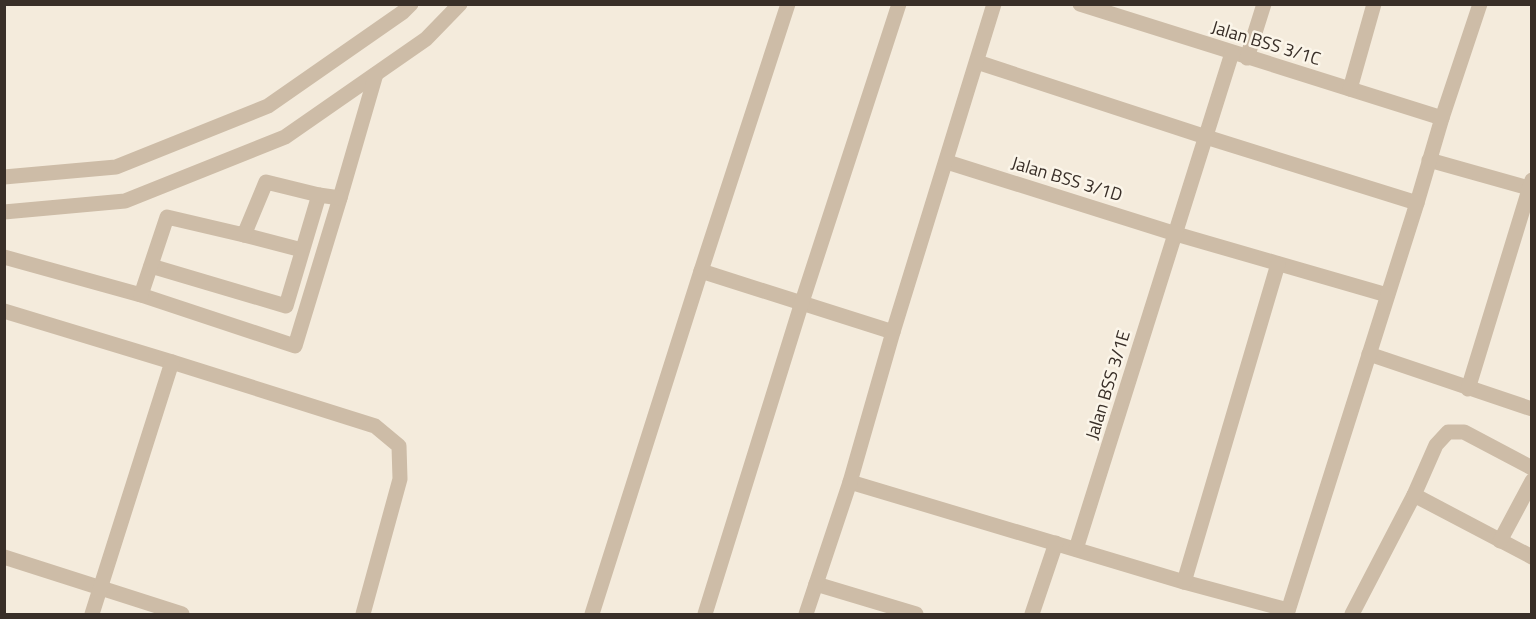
<svg xmlns="http://www.w3.org/2000/svg" width="1536" height="619" viewBox="0 0 1536 619" font-family="'Titillium Web',sans-serif">
<rect width="100%" height="100%" fill="#f4ebdc"/>
<g fill="none" stroke-linecap="round" stroke-linejoin="round">
<g stroke="#cdbca7" stroke-width="15">
<polyline points="1080,4 1442,118"/>
<polyline points="1247,58 1264,4"/>
<polyline points="977,62 1206,137 1417,203"/>
<polyline points="1350,89 1374,4"/>
<polyline points="1429,160 1532,189"/>
<polyline points="947,162 1176,234 1387,295"/>
<polyline points="4,177 116,167 268,106 403,12 411,4"/>
<polyline points="4,212 125,201 285,137 426,39 460,4"/>
<polyline points="244,235 302,250"/>
<polyline points="4,257 141,295 295,346 340,198 376,74"/>
<polyline points="151,266 286,306 319,195"/>
<polyline points="701,271 893,332"/>
<polyline points="141,295 167,217 244,235 266,182 319,195 340,198"/>
<polyline points="4,311 172,362 375,426 399,446 400,479 363,614"/>
<polyline points="1369,354 1532,409"/>
<polyline points="1468,389 1532,180"/>
<polyline points="850,482 1184,582 1288,610"/>
<polyline points="1414,495 1532,557"/>
<polyline points="1500,541 1532,481"/>
<polyline points="1076,549 1232,53"/>
<polyline points="4,557 182,614"/>
<polyline points="1184,582 1278,264"/>
<polyline points="816,584 916,614"/>
<polyline points="92,614 172,362"/>
<polyline points="592,614 701,271 788,4"/>
<polyline points="705,614 802,302 899,4"/>
<polyline points="806,614 850,482 893,332 994,4"/>
<polyline points="1032,614 1056,543"/>
<polyline points="1287,614 1417,203 1442,118 1480,4"/>
<polyline points="1352,614 1414,495 1436,445 1448,432 1464,432 1532,468"/>
</g>
</g>
<g text-anchor="middle" stroke-width="5" stroke-linejoin="round" paint-order="stroke">
<g font-size="18" fill="#392f28" stroke="#fbf5e9">
<text transform="translate(1266 43) rotate(17)" y="6">Jalan BSS 3/1C</text>
<text transform="translate(1067 179) rotate(17)" y="6">Jalan BSS 3/1D</text>
<text transform="translate(1108 385) rotate(-73)" y="6">Jalan BSS 3/1E</text>
</g>
</g>
<rect width="1536" height="619" fill="none" stroke="#392f28" stroke-width="12"/>
</svg>
